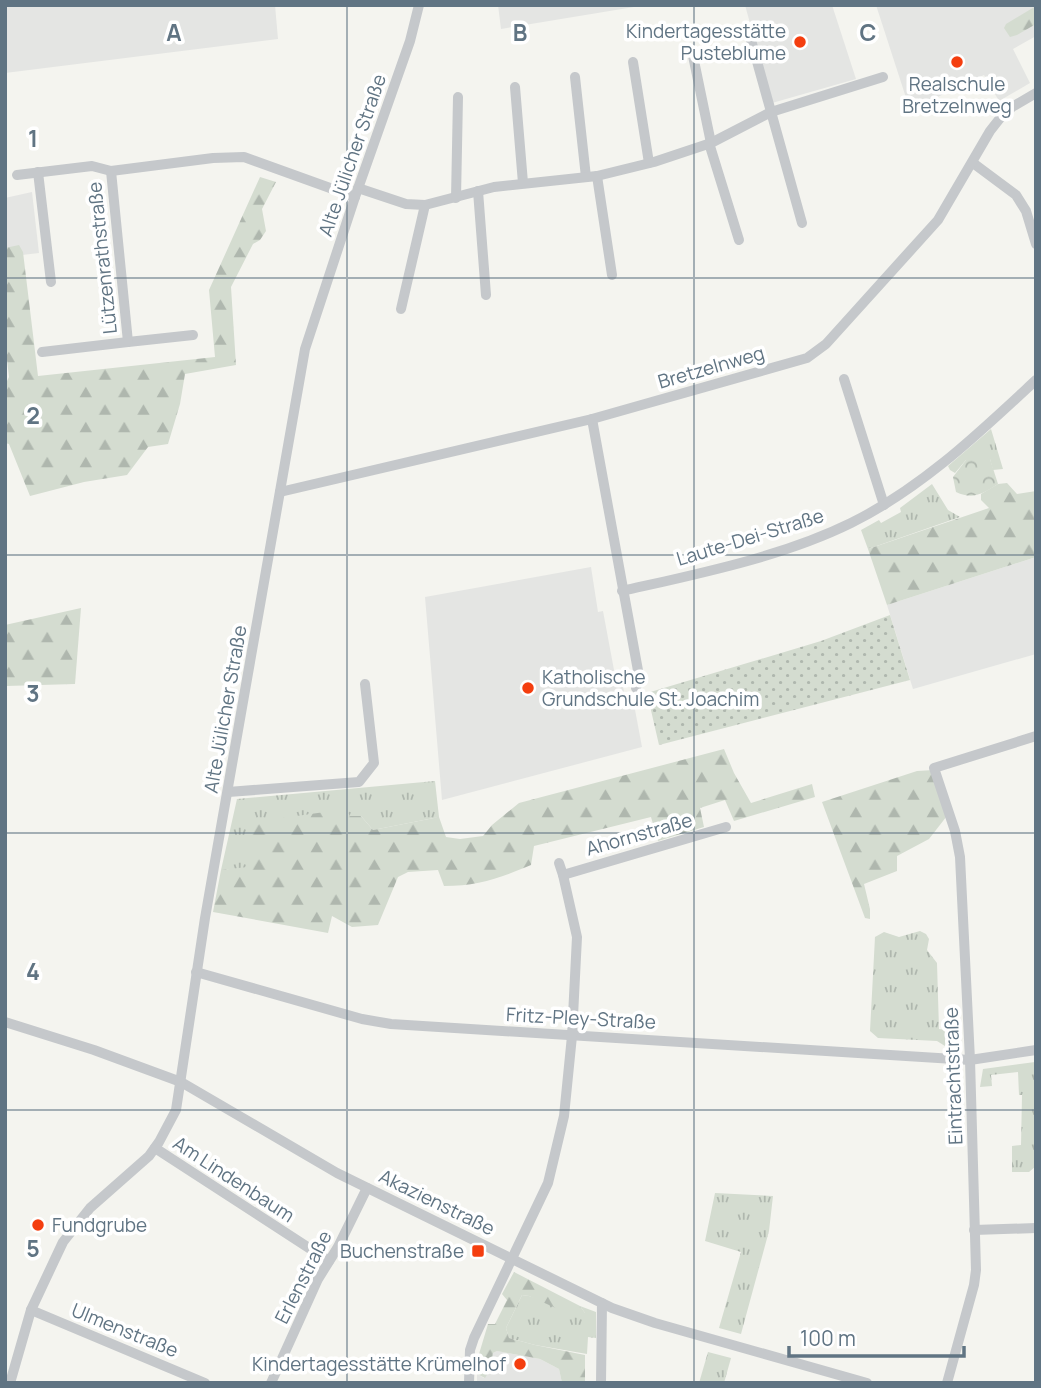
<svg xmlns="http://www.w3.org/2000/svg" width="1041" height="1388" viewBox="0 0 1041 1388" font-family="Manrope,sans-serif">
<defs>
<pattern id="grass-tufts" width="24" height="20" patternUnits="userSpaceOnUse" patternTransform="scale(1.75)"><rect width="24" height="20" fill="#d4dcd0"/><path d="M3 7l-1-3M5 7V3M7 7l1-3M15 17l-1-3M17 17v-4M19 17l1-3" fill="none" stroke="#afb7ae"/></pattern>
<pattern id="forest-firs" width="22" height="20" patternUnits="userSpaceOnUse" patternTransform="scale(1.75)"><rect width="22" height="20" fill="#d4dcd0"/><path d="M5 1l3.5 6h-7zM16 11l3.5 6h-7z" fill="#afb7ae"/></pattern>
<pattern id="park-crowns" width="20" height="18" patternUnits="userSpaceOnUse" patternTransform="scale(1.75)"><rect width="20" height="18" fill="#d4dcd0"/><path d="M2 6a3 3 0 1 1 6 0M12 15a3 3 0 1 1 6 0" fill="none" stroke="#afb7ae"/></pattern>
<pattern id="garden-dots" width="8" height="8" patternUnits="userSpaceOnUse" patternTransform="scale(1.75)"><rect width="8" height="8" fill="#d4dcd0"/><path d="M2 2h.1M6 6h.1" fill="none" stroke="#afb7ae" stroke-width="1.8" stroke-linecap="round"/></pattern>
</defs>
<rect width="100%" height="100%" fill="#f4f4ef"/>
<g fill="#e4e5e3">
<polygon points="5,5 275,5 278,39 5,73"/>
<polygon points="498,5 646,5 501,29"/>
<polygon points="745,5 832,5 856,79 772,103"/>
<polygon points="876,5 1036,5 1036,36 1013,49 1030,83 999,101 984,75 910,110"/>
<polygon points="32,192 39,253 5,257 5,198"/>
<polygon points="1036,557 1036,654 913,689 887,605"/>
<polygon points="591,567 598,612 603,611 614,670 621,678 626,700 633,699 642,747 442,800 425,597"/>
<polygon points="497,1351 540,1359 559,1369 562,1383 477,1383 477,1374 484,1378 490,1370 493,1353"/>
</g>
<g fill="url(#grass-tufts)">
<polygon points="991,429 1003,469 993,470 990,459 966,460 955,473 950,470 948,466"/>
<polygon points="932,484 948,510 960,517 868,549 861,530 879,520 881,523 901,512 900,508"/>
<polygon points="435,781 439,817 373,830 361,816 247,868 221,870 237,799"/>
<polygon points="920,931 926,934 929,939 927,950 937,963 939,1029 954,1031 952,1042 945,1046 937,1041 878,1038 870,1031 875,937 884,932 899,937"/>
<polygon points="1035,1062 1036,1166 1029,1172 1012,1172 1012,1146 1021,1145 1022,1095 1019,1095 1018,1072 991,1075 992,1086 980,1087 983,1069"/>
<polygon points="715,1193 773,1196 769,1231 741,1334 719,1328 741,1252 705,1241"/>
<polygon points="522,1295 529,1296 585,1313 580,1306 596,1312 596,1338 588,1337 587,1354 535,1345 509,1338 506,1328"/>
<polygon points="708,1352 731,1358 724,1383 699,1383"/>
</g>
<g fill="url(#forest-firs)">
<polygon points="1036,6 1036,24 1017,35 1010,37 1004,28 1006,24"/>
<polygon points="260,177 276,182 262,209 266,231 260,240 253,244 231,287 236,365 185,374 180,404 168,444 148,447 127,475 84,482 30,496 9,444 5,443 5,385 9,377 5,343 5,248 19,245 23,252 38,376 215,357 209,290"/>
<polygon points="1007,483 1017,494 1036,491 1036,557 887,605 868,549 989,508 981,500 981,494 998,484"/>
<polygon points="81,608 75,684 6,686 5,625"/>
<path d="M724 749 734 773 751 803 812 784 815 797 734 821 725 800 700 808 704 827 658 841 651 817 534 846 531 865C500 878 478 886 444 886L438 870 408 872 398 877 378 925 352 927 332 916 328 933 213 912 221 870 247 867 254 822 346 809 350 816H361L373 830 439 817 446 837 460 839 483 836 492 825 519 803Z"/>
<polygon points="934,770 950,812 929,839 897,856 897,871 864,884 870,909 870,919 865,918 822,802 917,771"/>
<polygon points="514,1272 580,1306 585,1313 585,1318 578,1318 529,1296 522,1295 506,1328 509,1338 535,1345 585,1355 585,1383 562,1383 559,1369 540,1359 497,1351 493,1353 490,1370 485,1378 477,1374 479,1354 488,1324 495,1324 507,1300 502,1294"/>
</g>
<path fill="url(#park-crowns)" d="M974 455 990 459 998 484C982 494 973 500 956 492L953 477 966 460Z"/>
<polygon fill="url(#garden-dots)" points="890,615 910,680 659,745 647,693 821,641"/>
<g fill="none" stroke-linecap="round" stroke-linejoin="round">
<g stroke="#c5c8cb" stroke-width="10">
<polyline points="751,40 802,223"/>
<polyline points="692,51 711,143"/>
<polyline points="633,62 649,163"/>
<polyline points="575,77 586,177"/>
<polyline points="515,87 523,183"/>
<polyline points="709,143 739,240"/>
<polyline points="973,163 1016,195 1026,211 1036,244"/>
<polyline points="111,171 128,342 193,335"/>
<polyline points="38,172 51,282"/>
<polyline points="17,175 92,166 111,171 213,158 244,157 355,197"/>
<polyline points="597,176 612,275"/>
<polyline points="358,188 406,204 425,205 494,187 597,176 654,162 711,143 771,112 883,77"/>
<polyline points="478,191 486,295"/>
<polyline points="456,198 458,97"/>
<polyline points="401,309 425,205"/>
<polyline points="42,352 128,342"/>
<polyline points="844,379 884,505"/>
<polyline points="592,419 639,676 636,688"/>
<polyline points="280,492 592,419 807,358 826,344 938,220 990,131 1001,117 1012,107 1036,93"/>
<path d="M622 591C697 574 782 557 851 523 922 488 979 433 1036 380"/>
<polyline points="228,792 359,782 374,763 365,684"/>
<polyline points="559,863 563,875"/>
<polyline points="196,972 362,1019 391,1024 970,1060 1036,1050"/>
<polyline points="5,1022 94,1050 181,1082 337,1173 612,1308 655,1323 867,1383"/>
<polyline points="155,1148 329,1261"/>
<polyline points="974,1230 1036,1228"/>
<polyline points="31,1310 205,1383"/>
<polyline points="10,1383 31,1310 63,1242 90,1208 149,1156 159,1142 176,1110 205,918 305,349 355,197 410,41 419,5"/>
<polyline points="271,1383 318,1279 338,1247 367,1188"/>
<polyline points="469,1383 470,1350 474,1338 548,1183 564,1116 572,1036 577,937 563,875 726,827"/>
<polyline points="601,1383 602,1303"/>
<polyline points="947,1383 974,1285 976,1270 970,1060 960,857 955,831 934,768 1036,736"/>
</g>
</g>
<path fill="none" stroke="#607483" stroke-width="2" stroke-opacity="0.55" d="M347 5V1383M694 5V1383M5 278H1036M5 555H1036M5 833H1036M5 1110H1036"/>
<g fill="#f43e0f" stroke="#fff" stroke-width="2.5">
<circle cx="800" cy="42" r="7"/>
<circle cx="957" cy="62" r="7"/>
<circle cx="528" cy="688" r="7"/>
<circle cx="38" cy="1225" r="7"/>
<rect x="471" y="1244" width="14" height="14" rx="3.5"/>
<circle cx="520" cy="1364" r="7"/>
</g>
<g text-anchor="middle" stroke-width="7" stroke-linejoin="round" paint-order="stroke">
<g font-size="19" fill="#607483" stroke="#fff" text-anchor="end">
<text x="786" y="38">Kindertagesstätte<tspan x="786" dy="22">Pusteblume</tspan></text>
<text x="957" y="91" text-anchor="middle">Realschule<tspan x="957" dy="22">Bretzelnweg</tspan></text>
<text x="542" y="684" text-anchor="start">Katholische<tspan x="542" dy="22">Grundschule St. Joachim</tspan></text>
<text x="52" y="1232" text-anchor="start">Fundgrube</text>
<text x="464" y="1258">Buchenstraße</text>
<text x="506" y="1371">Kindertagesstätte Krümelhof</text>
</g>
<g font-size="19" fill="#607483" stroke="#fff">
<text transform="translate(352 155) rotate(-71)" y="7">Alte Jülicher Straße</text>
<text transform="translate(102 258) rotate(-96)" y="7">Lützenrathstraße</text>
<text transform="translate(711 367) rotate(-16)" y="7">Bretzelnweg</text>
<text transform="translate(750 537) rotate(-17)" y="7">Laute-Dei-Straße</text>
<text transform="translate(225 709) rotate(-80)" y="7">Alte Jülicher Straße</text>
<text transform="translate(639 834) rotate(-16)" y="7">Ahornstraße</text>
<text transform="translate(581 1018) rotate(3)" y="7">Fritz-Pley-Straße</text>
<text transform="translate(953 1076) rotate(-92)" y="7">Eintrachtstraße</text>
<text transform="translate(234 1179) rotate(33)" y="7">Am Lindenbaum</text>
<text transform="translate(437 1202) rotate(26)" y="7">Akazienstraße</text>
<text transform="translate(303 1277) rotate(-63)" y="7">Erlenstraße</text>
<text transform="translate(125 1330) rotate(22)" y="7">Ulmenstraße</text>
</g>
</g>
<g font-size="23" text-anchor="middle" font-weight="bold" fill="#607483" stroke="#fff" stroke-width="7" stroke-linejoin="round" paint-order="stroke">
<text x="174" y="41">A</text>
<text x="520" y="41">B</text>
<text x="868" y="41">C</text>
<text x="33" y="147">1</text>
<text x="33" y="424">2</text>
<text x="33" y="702">3</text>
<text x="33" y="980">4</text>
<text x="33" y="1257">5</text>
</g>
<rect width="1041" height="1388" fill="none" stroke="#607483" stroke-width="14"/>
<path d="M789 1346v10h175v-10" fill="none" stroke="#607483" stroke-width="3.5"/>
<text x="800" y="1346" font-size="21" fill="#607483" stroke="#ffffff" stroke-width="5" paint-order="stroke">100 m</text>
</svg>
